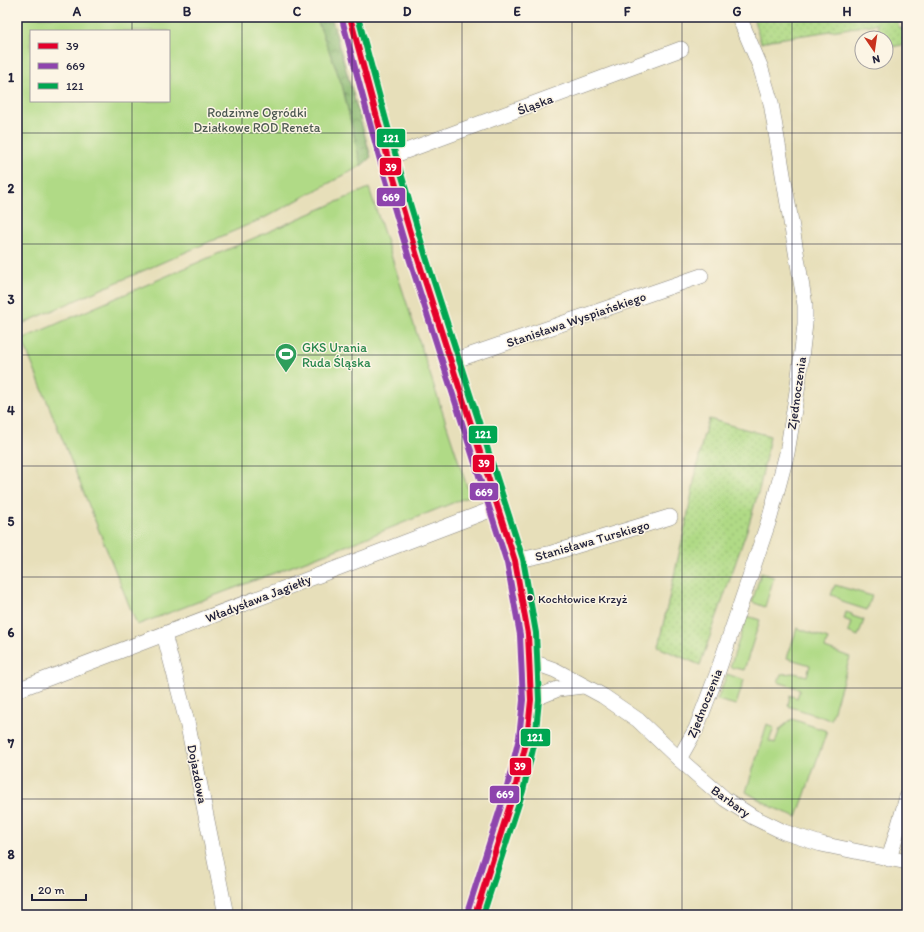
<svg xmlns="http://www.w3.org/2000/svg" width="924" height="932" viewBox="0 0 924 932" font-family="Itim,sans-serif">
<defs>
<pattern id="grass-dots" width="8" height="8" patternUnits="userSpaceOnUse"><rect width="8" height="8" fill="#b0da86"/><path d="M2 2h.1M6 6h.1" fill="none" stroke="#97bb75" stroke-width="1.8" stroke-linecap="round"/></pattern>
<pattern id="forest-crowns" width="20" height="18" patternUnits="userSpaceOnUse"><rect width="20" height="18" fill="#8cba73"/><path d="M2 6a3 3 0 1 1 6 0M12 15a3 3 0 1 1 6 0" fill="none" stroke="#729760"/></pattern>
</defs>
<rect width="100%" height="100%" fill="#fcf5e5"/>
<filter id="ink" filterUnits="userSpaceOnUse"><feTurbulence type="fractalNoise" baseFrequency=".025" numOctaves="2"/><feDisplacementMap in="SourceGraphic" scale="8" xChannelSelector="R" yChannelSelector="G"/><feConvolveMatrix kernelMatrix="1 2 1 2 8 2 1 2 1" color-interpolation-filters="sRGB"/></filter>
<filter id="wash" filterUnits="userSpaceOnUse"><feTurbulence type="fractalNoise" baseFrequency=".012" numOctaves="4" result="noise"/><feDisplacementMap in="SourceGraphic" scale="16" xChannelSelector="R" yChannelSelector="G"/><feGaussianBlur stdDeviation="0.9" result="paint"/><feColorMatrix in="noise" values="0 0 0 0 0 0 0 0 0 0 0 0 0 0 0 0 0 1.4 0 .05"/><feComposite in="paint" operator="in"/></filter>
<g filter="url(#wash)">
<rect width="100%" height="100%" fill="#e7dfba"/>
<g fill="url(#grass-dots)" stroke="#697e60">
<polygon points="753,17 897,17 899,28 907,28 907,44 886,48 886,38 879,38 877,24 771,40 761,43"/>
<polygon points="709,419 770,436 760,486 748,527 700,665 658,647 686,523 703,437"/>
</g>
<polygon fill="url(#forest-crowns)" stroke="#576e57" points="316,17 331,17 371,157 361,166 342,85"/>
<g fill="#b0da86" stroke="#697e60" fill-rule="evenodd">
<path d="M17 17H316L342 85 361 166 266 217 17 326ZM31 31H169V101H31Z"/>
<polygon points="369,188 470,496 348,545 137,625 22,339"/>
<polygon points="761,573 774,577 765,607 752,602"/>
<polygon points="835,585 872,596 867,610 842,602 837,597 831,595"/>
<polygon points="846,612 852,614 852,616 864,620 858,636 848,632 851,622 844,619"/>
<polygon points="747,616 760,620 744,670 730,667"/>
<polygon points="797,628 828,639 825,648 850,657 831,720 788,706 790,695 797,698 800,689 778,682 781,674 794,673 807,676 810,665 787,658"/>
<polygon points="727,674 744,680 736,705 717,700"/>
<polygon points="792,719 827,731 797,817 774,808 746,792 767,724 774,728 769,741 775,743 780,729"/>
</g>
</g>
<g filter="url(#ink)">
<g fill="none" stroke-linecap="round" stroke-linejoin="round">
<g stroke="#84807a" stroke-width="16">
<g id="minor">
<polyline points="387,158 681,49"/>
<polyline points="450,362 701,276"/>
<polyline points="515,561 552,553 670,517"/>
<polyline points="164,634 188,726 226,915"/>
<polyline points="530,661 555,670 603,696 638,720 679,759 725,799 753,817 784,832 821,844 907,862"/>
<polyline points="17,690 498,507"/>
<polyline points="531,700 558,689 583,686"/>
<polyline points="679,759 696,729 717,674 770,517 787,453 798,385 805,324 805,305 771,103 760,66 739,17"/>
<polyline points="889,859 907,797"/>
</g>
</g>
<g stroke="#84807a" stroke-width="20">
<polyline id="tertiary" points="350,17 387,155 417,256 515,561 528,634 530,661 531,700 527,739 515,789 475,915"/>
</g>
<use href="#minor" stroke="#fff" stroke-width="15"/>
<use href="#tertiary" stroke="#fff" stroke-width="19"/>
<g stroke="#fcf5e5" stroke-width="9">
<polyline id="bus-1" points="350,17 387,155 417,256 515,561 528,634 531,700 527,739 515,789 475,915"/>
</g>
<g stroke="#fcf5e5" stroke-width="9">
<polyline id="bus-2" points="342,19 379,157 409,258 507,563 520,635 523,700 519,738 507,787 467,913"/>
</g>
<g stroke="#fcf5e5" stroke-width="9">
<polyline id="bus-3" points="358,17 395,153 425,254 523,559 536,633 539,700 535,741 523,791 483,915"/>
</g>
<use href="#bus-1" stroke="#e4002b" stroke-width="6"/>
<use href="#bus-2" stroke="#8e44ad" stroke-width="6"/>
<use href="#bus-3" stroke="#00a651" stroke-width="6"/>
</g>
</g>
<path fill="none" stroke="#22223b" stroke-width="1" stroke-opacity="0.55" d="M132 17V31M242 17V915M352 17V915M462 17V915M572 17V915M682 17V915M792 17V915M132 101V915M17 133H907M17 244H907M17 355H907M17 466H907M17 577H907M17 688H907M17 799H907"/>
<defs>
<g id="stadium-pin" transform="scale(1.15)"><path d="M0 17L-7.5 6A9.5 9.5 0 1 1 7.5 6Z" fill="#2e9e5b" stroke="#fcf5e5"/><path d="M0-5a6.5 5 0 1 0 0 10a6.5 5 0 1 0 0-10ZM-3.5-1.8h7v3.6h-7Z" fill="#fff"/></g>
</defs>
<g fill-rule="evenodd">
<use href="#stadium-pin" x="286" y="354"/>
</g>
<circle fill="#22223b" stroke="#fcf5e5" stroke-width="1.5" cx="530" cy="598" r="3.5"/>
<g text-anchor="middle" stroke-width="3" stroke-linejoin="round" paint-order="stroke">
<g font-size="12" fill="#22223b" stroke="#fcf5e5" text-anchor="start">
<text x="538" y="603">Kochłowice Krzyż</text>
</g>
<g font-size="13" fill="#22223b" stroke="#fcf5e5">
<text transform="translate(535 104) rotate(-21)" y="5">Śląska</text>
<text transform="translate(576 319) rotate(-19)" y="5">Stanisława Wyspiańskiego</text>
<text transform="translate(796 393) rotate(-82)" y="5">Zjednoczenia</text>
<text transform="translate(592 540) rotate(-16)" y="5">Stanisława Turskiego</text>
<text transform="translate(258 598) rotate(-21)" y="5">Władysława Jagiełły</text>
<text transform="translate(704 703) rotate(-68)" y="5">Zjednoczenia</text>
<text transform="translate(198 774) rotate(79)" y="5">Dojazdowa</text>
<text transform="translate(731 801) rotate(36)" y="5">Barbary</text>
</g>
<g font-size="13" fill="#4d5952" stroke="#fcf5e5">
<text x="257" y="117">Rodzinne Ogródki<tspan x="257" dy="15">Działkowe ROD Reneta</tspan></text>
</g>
<g font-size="13" fill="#27864d" stroke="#fcf5e5" text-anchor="start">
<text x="302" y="352">GKS Urania<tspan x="302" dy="15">Ruda Śląska</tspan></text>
</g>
</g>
<g stroke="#fcf5e5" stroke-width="1.5">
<rect x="376" y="128" width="30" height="20" rx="4" fill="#00a651"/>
<rect x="379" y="157" width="23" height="19" rx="4" fill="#e4002b"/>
<rect x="376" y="187" width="30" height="20" rx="4" fill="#8e44ad"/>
<rect x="468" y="425" width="30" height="19" rx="4" fill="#00a651"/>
<rect x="472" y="454" width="23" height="19" rx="4" fill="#e4002b"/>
<rect x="469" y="482" width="30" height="19" rx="4" fill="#8e44ad"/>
<rect x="520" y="728" width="31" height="19" rx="4" fill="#00a651"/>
<rect x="509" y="757" width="23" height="19" rx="4" fill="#e4002b"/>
<rect x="489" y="785" width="31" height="19" rx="4" fill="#8e44ad"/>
</g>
<g font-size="11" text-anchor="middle" font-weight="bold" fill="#fff">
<text x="391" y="142">121</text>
<text x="391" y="171">39</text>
<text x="391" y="201">669</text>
<text x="483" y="438">121</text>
<text x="484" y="467">39</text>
<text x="484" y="496">669</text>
<text x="535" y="741">121</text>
<text x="520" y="770">39</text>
<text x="505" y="798">669</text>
</g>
<rect width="924" height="932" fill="none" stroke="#fcf5e5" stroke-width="44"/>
<rect x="30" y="30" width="140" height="72" fill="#fcf5e5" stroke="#a5a1a1"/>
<rect x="38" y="43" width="20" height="6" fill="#e4002b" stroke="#a5a1a1"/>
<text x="66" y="50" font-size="12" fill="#22223b">39</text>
<rect x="38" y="63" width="20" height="6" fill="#8e44ad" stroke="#a5a1a1"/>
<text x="66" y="70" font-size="12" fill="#22223b">669</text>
<rect x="38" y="83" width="20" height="6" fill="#00a651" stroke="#a5a1a1"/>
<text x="66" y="90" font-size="12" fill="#22223b">121</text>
<g transform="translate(874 50) rotate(167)"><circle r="19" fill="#fcf5e5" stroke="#a5a1a1"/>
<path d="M0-3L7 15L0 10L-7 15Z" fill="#c8321e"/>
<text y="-6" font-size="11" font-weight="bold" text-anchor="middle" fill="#22223b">N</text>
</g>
<path d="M32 894v6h54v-6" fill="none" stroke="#22223b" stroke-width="2"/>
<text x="38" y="894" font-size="12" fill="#22223b" stroke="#fcf5e5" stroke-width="3" paint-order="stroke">20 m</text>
<rect x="22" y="22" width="880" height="888" fill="none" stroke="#22223b" stroke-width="1.5"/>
<g font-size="13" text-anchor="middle" font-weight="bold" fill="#22223b">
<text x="77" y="16">A</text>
<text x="187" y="16">B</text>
<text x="297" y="16">C</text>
<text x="407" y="16">D</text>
<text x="517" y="16">E</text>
<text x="627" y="16">F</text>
<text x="737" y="16">G</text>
<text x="847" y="16">H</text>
<text x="11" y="82">1</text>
<text x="11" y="193">2</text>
<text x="11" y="304">3</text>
<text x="11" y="415">4</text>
<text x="11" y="526">5</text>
<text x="11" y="637">6</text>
<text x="11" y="748">7</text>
<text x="11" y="859">8</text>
</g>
</svg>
